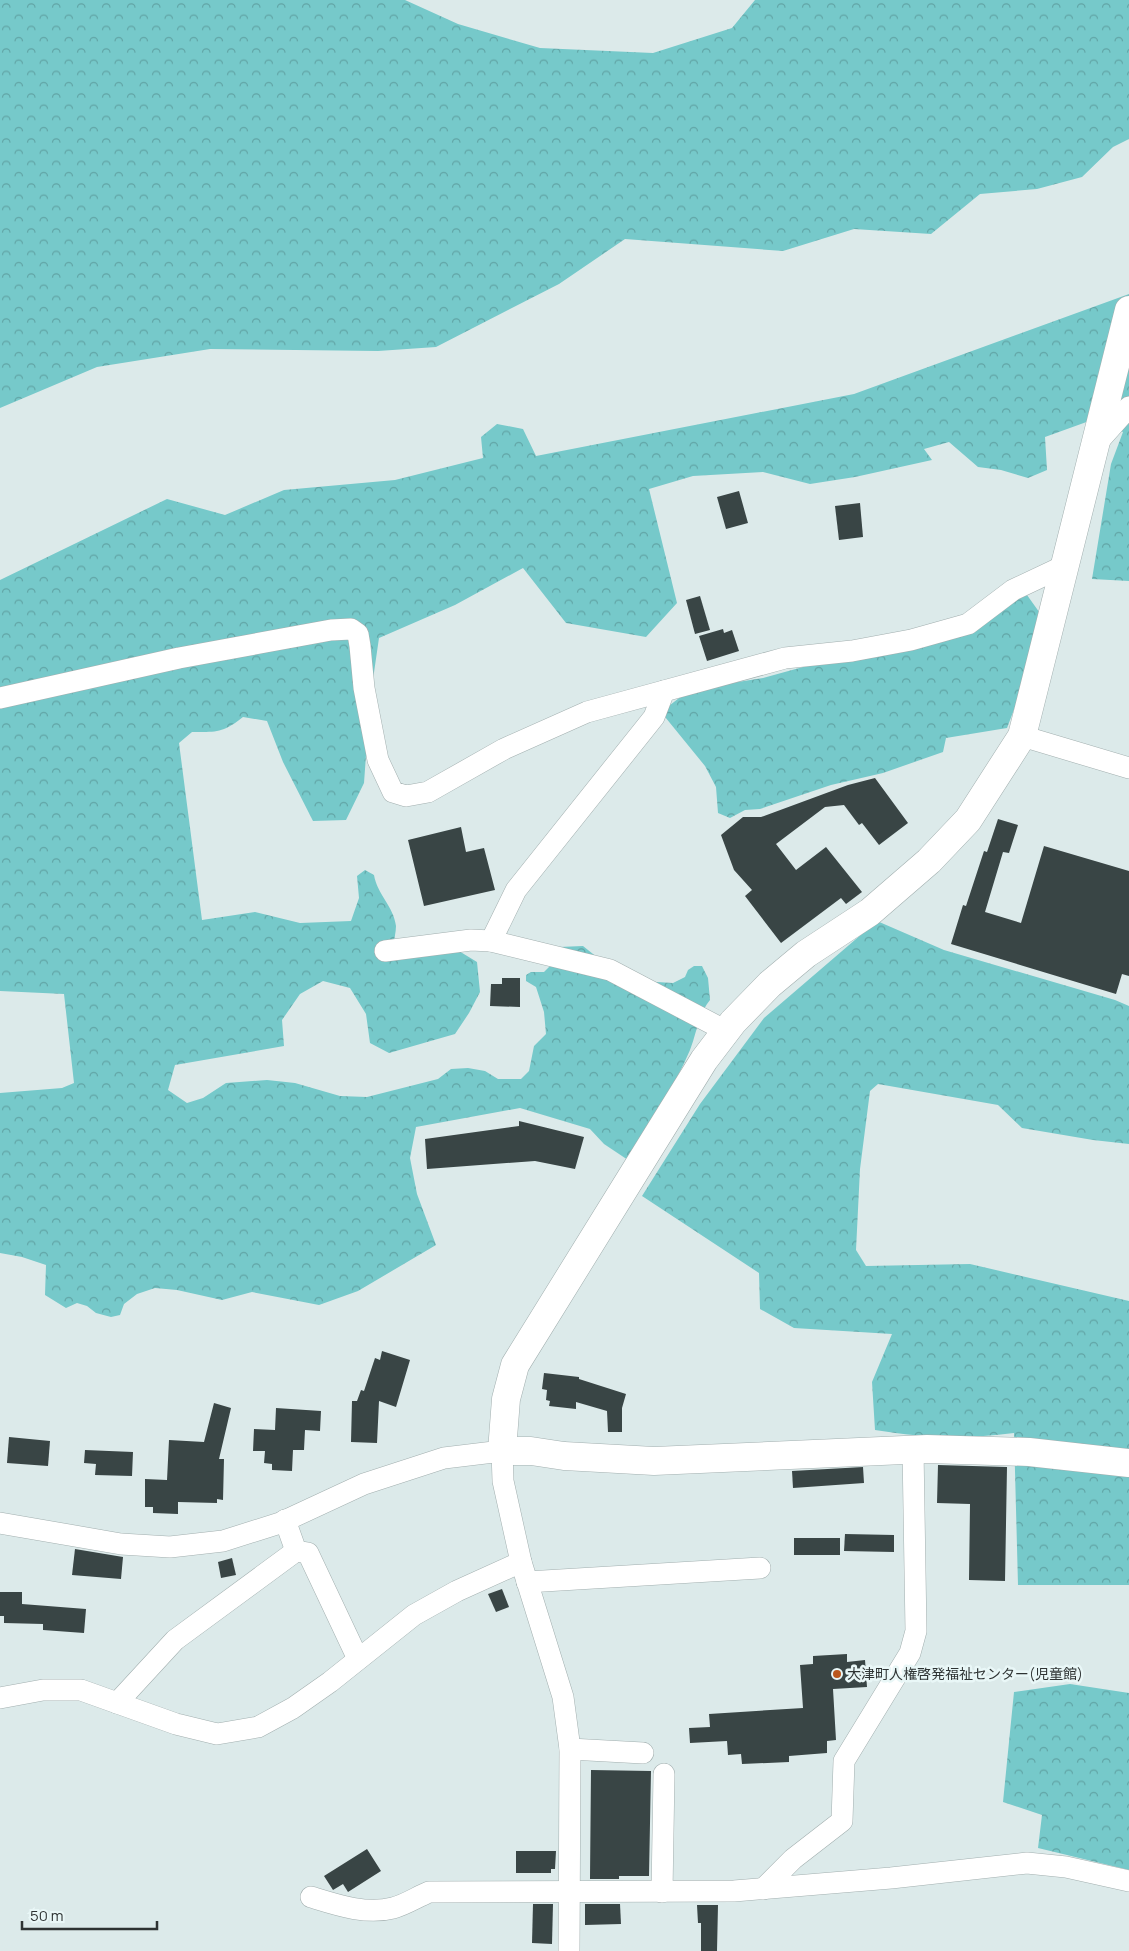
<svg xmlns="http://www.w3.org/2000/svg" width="1129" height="1951" viewBox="0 0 1129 1951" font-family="Manrope,'Noto Sans JP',sans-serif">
<defs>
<pattern id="forest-crowns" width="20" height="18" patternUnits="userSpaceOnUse" patternTransform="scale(1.25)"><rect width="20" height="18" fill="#76c9ca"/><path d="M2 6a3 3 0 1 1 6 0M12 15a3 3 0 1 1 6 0" fill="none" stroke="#61a4a5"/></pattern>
</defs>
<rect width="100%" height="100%" fill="#dceaea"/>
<g fill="url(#forest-crowns)">
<polygon points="0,0 405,0 458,24 540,48 653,53 732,28 755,0 1129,0 1129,139 1113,147 1082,177 1037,189 980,194 931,234 854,229 783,251 625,239 559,284 436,347 378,351 210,349 97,367 0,408"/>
<path d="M1129 294V581L1092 579 1111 464 1123 432 1092 420 1045 437 1047 470 1028 478 1001 470 978 467 949 442 924 449 932 460 855 477 810 484 763 472 693 476 649 489 677 603 646 637 566 623 523 568 455 605 379 638 370 700 364 783 346 820 313 821 283 762 267 721 243 717C223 733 217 732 192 732L179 743 202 920 255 912 300 923 351 921 359 898 357 876 365 870 374 875C377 894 394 907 396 926 396 932 394 940 393 946L454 948 477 962 480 992 469 1013 455 1034 389 1053 370 1043 366 1014 350 988 323 981 300 994 282 1020 284 1046 175 1065 168 1090 187 1103 203 1098 226 1083 267 1080 295 1083 340 1096 367 1097 438 1079 451 1069 468 1068 485 1071 498 1079H521L529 1071 534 1046 546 1034 544 1012 536 987 526 981V975L531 972H544L552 964 559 947 583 946 603 962 641 981 673 983 685 977 688 970 694 966H702L708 978 710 1000C698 1015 697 1032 690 1050 674 1088 649 1124 628 1160L604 1144 590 1129 520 1108 416 1127 410 1158 417 1194 436 1245 358 1291 319 1305 252 1292 222 1300 177 1290 155 1288 137 1294 124 1304 120 1315 111 1317 96 1313 87 1306 77 1303 66 1308 45 1295 46 1265 22 1257 0 1253V1093L62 1088 74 1083 64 994 0 991V580L167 499 225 515 284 490 395 480 483 458 481 437 497 424 523 429 536 456 854 394Z"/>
<polygon points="1027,595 1042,616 1026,678 1007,728 946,738 943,752 883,773 831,785 760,809 745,810 730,818 718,813 716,787 705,766 661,712 683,695 725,684 763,678 832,659"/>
<path d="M877 921 944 950 1115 1000 1129 1006V1144L1093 1140 1022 1128 998 1105 878 1084 870 1091 860 1169 856 1250 866 1266 970 1264 1129 1301V1585H1018L1014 1433C965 1439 924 1438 875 1430L872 1382 892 1334 794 1328 760 1309 759 1273 642 1196 700 1104 764 1018Z"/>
<polygon points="1070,1684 1129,1693 1129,1870 1038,1848 1042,1815 1003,1802 1014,1692"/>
</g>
<g fill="#394545">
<polygon points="739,491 748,523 726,529 717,497"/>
<polygon points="860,503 863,537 839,540 835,506"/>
<polygon points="700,596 710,630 695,634 686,600"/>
<polygon points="723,629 724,633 732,630 739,651 707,661 699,636"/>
<polygon points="875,778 908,823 879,845 862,823 859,825 844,805 825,807 776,844 796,870 826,847 862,892 846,904 841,898 781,943 745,896 752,890 734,870 721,835 743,817 761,817 848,785"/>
<polygon points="998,819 1018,825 1009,853 1003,852 985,912 1021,923 1044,846 1129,871 1129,976 1122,974 1116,994 951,944 963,905 966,906 984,851 987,852"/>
<polygon points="461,827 466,852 484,848 495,890 424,906 408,840"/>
<polygon points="502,978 520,978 520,1007 490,1006 491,984 502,984"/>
<polygon points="519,1121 584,1137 575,1169 535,1161 427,1169 425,1139 519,1126"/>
<polygon points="382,1351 410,1360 396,1407 379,1401 377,1443 351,1442 352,1401 357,1401 361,1390 364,1391 375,1358 380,1360"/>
<polygon points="544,1373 579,1377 579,1379 626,1394 622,1408 622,1432 608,1432 607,1411 576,1402 576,1409 549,1406 550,1401 546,1400 547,1390 542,1389"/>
<polygon points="214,1403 231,1408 219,1459 224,1459 223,1500 217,1499 217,1503 178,1502 178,1514 153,1513 153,1507 145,1507 145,1479 167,1480 169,1440 204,1442"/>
<polygon points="276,1408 321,1411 320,1431 305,1430 304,1450 293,1450 292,1471 272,1470 272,1464 264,1463 265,1451 253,1451 254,1429 275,1430"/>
<polygon points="9,1437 50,1441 48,1466 7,1463"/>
<polygon points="85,1450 133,1452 132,1476 95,1475 96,1464 84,1463"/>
<polygon points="938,1465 1007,1467 1005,1581 969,1580 970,1504 937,1503"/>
<polygon points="863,1467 864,1483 793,1488 792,1471"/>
<polygon points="845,1534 894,1535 894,1552 844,1551"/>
<rect x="794" y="1538" width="46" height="17"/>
<polygon points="75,1549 123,1557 121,1579 72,1575"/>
<polygon points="232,1558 236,1575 221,1578 218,1562"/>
<polygon points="502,1589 509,1607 496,1612 488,1594"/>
<polygon points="0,1592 22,1592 22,1604 86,1609 84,1633 43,1630 43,1624 4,1623 4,1616 0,1616"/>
<polygon points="847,1654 847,1662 865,1660 867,1687 833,1689 836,1740 827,1741 827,1753 789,1756 789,1762 742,1764 741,1754 728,1755 727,1741 690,1743 689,1728 710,1727 709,1714 803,1708 800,1665 813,1664 813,1656"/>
<polygon points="591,1770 651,1771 649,1876 619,1876 619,1879 590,1879"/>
<polygon points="367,1849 381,1871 348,1892 343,1884 333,1890 324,1876"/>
<polygon points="516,1851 556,1851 555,1869 551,1869 551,1873 516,1873"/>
<polygon points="533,1904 553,1904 552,1944 532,1943"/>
<polygon points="585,1904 620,1904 621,1924 585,1925"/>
<polygon points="697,1905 718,1905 717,1951 701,1951 701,1923 698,1923"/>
</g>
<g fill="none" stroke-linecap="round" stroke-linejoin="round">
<g stroke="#a2afaf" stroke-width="22">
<g id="street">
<polyline points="1096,444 1129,407"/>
<polyline points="664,691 654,717 516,890 491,941 610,970 726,1031"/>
<polyline points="0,698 179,658 331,630 351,629 358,634 360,646 364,688 378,760 393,792 406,796 428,792 504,749 587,712 785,658 852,651 911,640 968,624 1013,590 1064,566"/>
<polyline points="1022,736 1129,768"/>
<polyline points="385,951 471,940 491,941"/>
<polyline points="285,1520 296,1551 308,1553 358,1659"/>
<polyline points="0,1523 121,1544 170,1547 223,1541 280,1523 364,1484 444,1458 502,1451 503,1481 521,1562 563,1697 570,1749 569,1951"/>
<polyline points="527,1582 760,1568"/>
<polyline points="0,1698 43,1690 81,1690 176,1724 217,1734 258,1727 293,1708 330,1682 414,1615 457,1591 521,1562"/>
<polyline points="117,1703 175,1640 296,1551"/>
<polyline points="570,1749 643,1753"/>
<polyline points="763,1889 793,1859 842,1821 844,1761 910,1653 916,1631 913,1449"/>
<polyline points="662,1892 664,1774"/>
<path d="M311 1897C337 1905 366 1915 393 1908 405 1905 417 1897 429 1892L734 1891 891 1878 1027 1863 1066 1867 1129 1881"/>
</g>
</g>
<g stroke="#a2afaf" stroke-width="29">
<polyline id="secondary" points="1129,310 1022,736 968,820 929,861 870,912 806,954 770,984 733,1022 704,1060 515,1365 506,1399 502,1451 531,1451 564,1456 654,1461 927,1449 1029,1452 1129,1463"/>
</g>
<use href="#street" stroke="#fff" stroke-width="21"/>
<use href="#secondary" stroke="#fff" stroke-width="28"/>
</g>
<circle fill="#ba571d" stroke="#e9f7f7" stroke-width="2" cx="837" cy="1674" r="5"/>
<g text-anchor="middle" stroke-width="5" stroke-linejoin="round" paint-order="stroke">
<g font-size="14" fill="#2e3333" stroke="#e9f7f7" text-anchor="start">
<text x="847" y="1679">大津町人権啓発福祉センター(児童館)</text>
</g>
</g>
<path d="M22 1921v8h135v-8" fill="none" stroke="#2e3333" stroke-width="2.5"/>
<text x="30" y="1921" font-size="15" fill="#2e3333" stroke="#e9f7f7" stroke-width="4" paint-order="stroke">50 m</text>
</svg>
